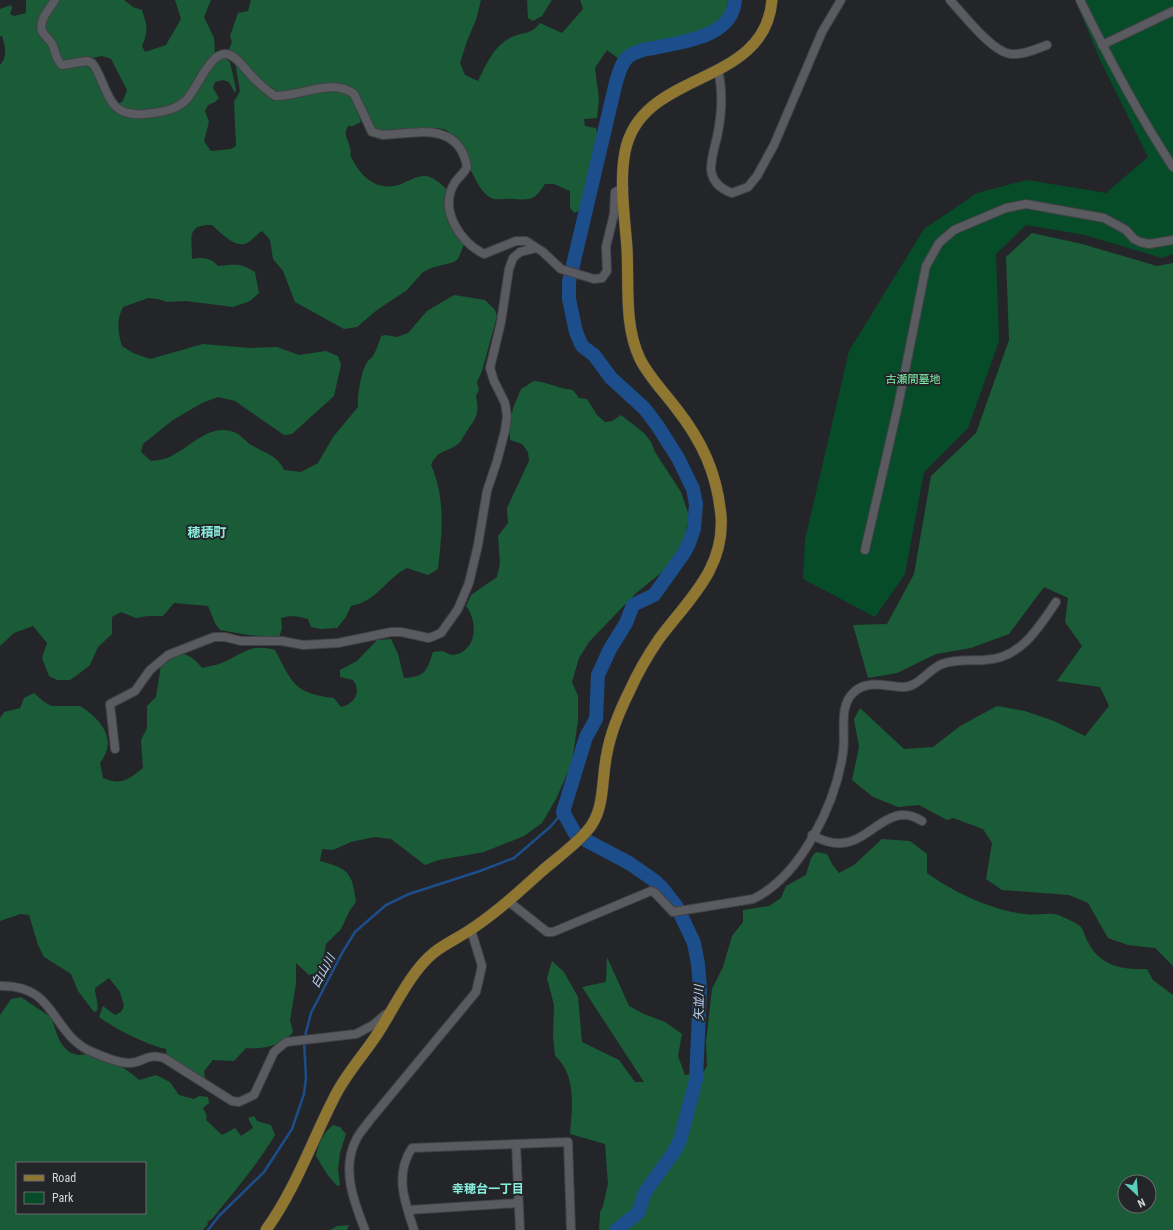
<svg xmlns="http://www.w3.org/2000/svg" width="1173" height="1230" viewBox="0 0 1173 1230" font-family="'Roboto Condensed','Noto Sans JP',sans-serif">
<rect width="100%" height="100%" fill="#242529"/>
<polygon fill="#074c29" points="1075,0 1173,0 1173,254 1162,258 1085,235 1026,225 996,254 999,341 968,428 924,472 905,574 875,617 803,579 805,540 849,351 924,229 977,193 1027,180 1106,193 1148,157 1101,62"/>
<g fill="#195c37" fill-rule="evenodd">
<path d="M26 0H53L40 21 57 63 89 64 112 105 134 118C145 114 184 105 191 100 205 88 204 61 225 58L230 62 236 89 235 93 229 82 223 80 215 82 213 88 219 98 215 102 208 105 205 111 209 122 204 141 211 151 231 149 236 146 234 102 240 91 235 62 275 99C284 100 292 96 300 94 318 91 333 90 351 94L361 122 353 126H348C343 136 348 138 350 148 351 151 350 154 351 157 361 177 376 191 399 185 407 182 415 176 425 176 431 176 439 182 443 186 450 191 446 196 447 202 448 213 460 231 465 242L458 259 454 262 431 268 423 272 407 290 377 310 357 327 344 329 295 302 283 271 273 259 270 240 262 231C257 234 252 240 247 243 235 249 220 232 212 225 186 224 192 238 192 259 203 257 211 258 218 266 235 264 241 263 255 272L259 293 250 301 233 307 186 301 167 302 158 299 148 298 123 307C116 321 118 332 122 346L133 353 150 359 203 344 250 348 277 347 299 355 326 351 338 356 341 365 334 396 292 434 284 435 235 401 218 397 202 403 173 420 143 444 141 452 151 461C156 460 162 460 167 458 190 449 209 421 236 433 242 436 247 443 253 446 266 454 277 455 284 470L301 472 318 463 333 437 358 407C357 396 361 373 366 364 368 360 372 358 374 354 377 349 379 342 381 336L386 335 397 337 408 333 427 311 454 295 485 300 495 310 497 316 482 371 477 382 479 390 476 396C480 417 475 418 465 434 463 437 461 442 458 444 446 453 438 449 431 465 446 499 442 533 438 569L428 575 407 568C385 579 378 601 351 606L346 617 337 628 321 629 311 627 308 619C298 616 291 615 281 618L282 628 279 638 248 635 220 630 215 623 208 606 174 603 163 616H148L136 618 121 612 112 617V634L98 647 90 665 80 673 70 680H57L49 676 42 658 47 643 33 626 14 633 0 646V65C8 57 5 46 2 36H0V9L11 5 12 8 10 14 14 16 26 13Z"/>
<path d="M57 0H124L133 7 142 10C147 26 149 31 142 46L145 52 166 45 181 19 175 0H211L204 17 214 38 215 55 189 96 164 110 134 113 116 105 123 101 127 90 111 59 102 56 63 64 43 25Z"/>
<path d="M251 0H481L476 20 467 41 460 63 465 75 478 81C486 65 493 47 510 38 523 31 530 36 540 23L562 33 583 9 580 0H728L726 12 717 21 715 25 694 35 640 47 619 59 607 50 595 68 599 99 597 118 584 119 585 126 596 128 598 139 581 210 574 213 570 208V191L554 184H545C536 198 532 201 515 199 509 198 500 200 494 199 473 194 464 139 446 130 434 125 391 131 376 131L351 90 277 94 231 53 229 49 232 42 230 36 238 13 248 11Z"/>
<polygon points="527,0 552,0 542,16 533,21 528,18"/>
<polygon points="1032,233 1082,244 1157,266 1173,263 1173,966 1155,948 1128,945 1108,938 1088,903 1069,895 1002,890 986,879 992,843 983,829 953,818 947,820 919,805 898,807 873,797 852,780 859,747 854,719 860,708 904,749 933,747 960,726 997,706 1025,711 1054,721 1085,736 1109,706 1100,687 1057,681 1082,646 1065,622 1068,598 1044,587 1009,634 971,648 936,654 897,673 868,678 853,625 887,624 914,574 931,476 976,433 1009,340 1006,257"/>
<path d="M534 381C548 382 559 389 573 390L579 398 587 399 597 415 605 422 612 421 621 415 644 433 651 442 655 452 681 492 689 516 685 535 676 557 661 573 635 594 589 642 579 658 572 682 578 696V720L572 763 556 799 542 823 524 836 484 852 439 860 425 865 391 839 374 837 351 842 333 850 322 849 320 861C349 869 352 872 356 902L350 910 341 929 326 944 321 971 309 975 296 963V984L290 1020 293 1032C284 1045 261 1050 246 1048L234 1061 213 1060 204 1071 205 1079 167 1056 166 1049C145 1044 117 1030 99 1017L103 1006 115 1015 121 1012 124 1006 120 992 109 978 95 988C95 997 99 1002 97 1011L94 1012 78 991 71 974 44 957 38 945 29 915 20 914 0 921V718L4 712 20 708 24 698 34 693 43 701 51 706H80C102 720 118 740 100 763L103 778C122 786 129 779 143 768L141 740 147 728V706L156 697 161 665 177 653C189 654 195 659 202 668 209 666 218 665 224 662 244 653 252 643 275 650 292 682 294 694 334 698L341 707C354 704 362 692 353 680L340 677V670L357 661 377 640 391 639 398 654 404 678C425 677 427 671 433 652 435 652 439 651 442 651 446 652 449 655 453 655 478 651 478 621 466 606L471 595 497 577 500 563 498 536 508 523 507 508 529 461 528 452 522 444 510 440V422L513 408 521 389Z"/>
<path d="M882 839 910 841 927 854V873C955 893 991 910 1025 914 1035 916 1052 911 1061 916 1067 919 1075 922 1080 926 1084 930 1085 938 1088 942 1100 966 1122 970 1147 969L1153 980 1173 995V1230H599L600 1212 603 1206 608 1184 605 1144 570 1134C572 1108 577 1075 555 1056L553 1036 554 1005 547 978 552 961 564 972 578 997 582 1042 619 1060 635 1082H644L582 987 606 982 607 957 629 1006 644 1014 665 1022 682 1034 678 1056 685 1075 704 1071 707 1066 706 1042 712 989 723 967 732 936 743 922V910L769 906 781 898 786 886 806 875 811 858 816 852 827 854 832 864 839 873 854 865ZM1125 1182H1149V1206H1125Z"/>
<path d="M21 997 52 1018C56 1033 61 1053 79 1055 83 1055 87 1053 91 1054 110 1059 125 1067 139 1080L156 1075 170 1082 179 1095 194 1099 199 1096 208 1097 209 1103 203 1108 207 1116 206 1120 222 1135 235 1128 241 1136 253 1128 248 1118 254 1116 257 1121 271 1125 275 1135C257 1165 234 1192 212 1219L207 1222 208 1224 203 1230H0V1015L11 999ZM17 1163H145V1213H17Z"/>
<path d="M333 1125 340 1127 346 1134 340 1153 338 1169 340 1185 337 1186 327 1174 316 1156C318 1144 323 1133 333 1125Z"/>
<polygon points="349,1225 347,1230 330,1230 337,1226"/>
</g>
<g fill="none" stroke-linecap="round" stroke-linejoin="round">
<polyline stroke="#1b4e8a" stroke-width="2.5" points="208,1230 219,1216 264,1172 292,1129 304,1094 306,1078 304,1040 311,1013 342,953 355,932 386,905 409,894 480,871 514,858 550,827 563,812"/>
<path stroke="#1b4e8a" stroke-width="14" d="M616 1230 638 1213 645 1192 674 1152 680 1140 696 1080 700 989 698 964 694 943 686 926 677 907 663 889 655 881 629 863 576 835 563 812 586 737 596 719 598 675 610 649 626 623 633 605 654 595 684 553 689 543 694 529 696 504 693 489 678 458 657 425 644 408 611 378 594 355 582 346 576 332 569 299V282L616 82C619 73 621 63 628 57 635 51 645 49 654 48 683 41 732 38 735 0"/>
<g stroke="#404145" stroke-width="10">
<g id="minor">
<path d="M55 0C50 8 38 21 42 31 44 36 51 40 53 46 56 54 56 60 62 65L87 61 92 63C102 75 104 94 115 106 122 113 134 115 144 114 157 113 174 111 184 102 197 92 210 47 230 55 238 58 244 68 250 74 257 82 266 90 275 96 298 97 333 77 354 94L372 132 383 135C416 133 459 121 467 167 464 174 457 178 454 184 439 210 460 242 484 254L516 241H526L543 252 561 269 594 279 602 278 607 271 606 247 614 214 615 192 624 188"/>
<path d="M950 0C964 15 992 52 1011 54 1024 55 1036 49 1047 45"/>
<path d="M1080 0C1108 57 1138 114 1173 167"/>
<polyline points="1102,45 1173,11"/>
<path d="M718 70C723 91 722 111 718 132 716 144 711 156 711 169 712 182 721 189 732 193L748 187 757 176 774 145 822 32 841 0"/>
<polyline points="865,550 898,406 926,266 939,243 954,230 1006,208 1026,204 1104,218 1126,230 1134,239 1140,242 1149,244 1173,240"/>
<polyline points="115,749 110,704 135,691 150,670 168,655 214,637 225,637 241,641 282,641 303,645 338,643 391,632 401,632 429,638 441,633 458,609 469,583 478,545 487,491 497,461 505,431 507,416 505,403 494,381 490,368 501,322 509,269 513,258 520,252 536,248"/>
<path d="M812 835C821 840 832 844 842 843 872 841 889 800 922 821"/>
<path d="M508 901 547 932H553L651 891 655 893 673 912 753 899C801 876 836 803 843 752 846 733 838 706 854 692 868 679 887 687 904 687 918 687 929 669 942 664 956 659 970 661 984 660 1020 659 1038 629 1056 602"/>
<path d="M0 986C55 984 51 1031 88 1050 99 1055 116 1063 129 1063 144 1063 145 1053 164 1058L232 1101 239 1102 254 1095 274 1052 286 1042 356 1034 373 1025 386 1014"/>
<polyline points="516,1144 520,1230"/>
<polyline points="408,1210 518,1203"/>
<path d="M365 1230C354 1202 341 1169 356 1140 359 1133 366 1126 370 1120L476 992 482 966 471 930"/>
<path d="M414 1230C405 1202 394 1175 412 1148L568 1142 571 1230"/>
</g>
</g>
<g stroke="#404145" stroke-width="12">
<path id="major" d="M266 1230C296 1188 311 1143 334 1098 345 1075 362 1057 376 1036 390 1015 400 993 415 973 435 946 448 945 473 928 498 911 520 891 542 871 557 858 574 846 587 831 606 810 601 779 607 753 611 731 620 710 630 690 638 672 648 655 659 639 688 600 725 569 721 516 717 473 702 441 676 408 664 392 649 377 640 359 624 326 629 285 627 249 625 218 619 183 625 152 641 68 765 89 772 0"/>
</g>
<use href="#minor" stroke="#5a5b60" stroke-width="8"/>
<use href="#major" stroke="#8f7631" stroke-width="11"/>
</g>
<g text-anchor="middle" stroke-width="4" stroke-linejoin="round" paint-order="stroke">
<g font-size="11" fill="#80f0aa" stroke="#242529">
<text x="913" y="383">古瀬間墓地</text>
</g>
<g font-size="12" font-style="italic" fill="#bcd7fa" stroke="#242529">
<text transform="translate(323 971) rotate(-61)" y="4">白山川</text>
<text transform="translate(699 1003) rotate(-89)" y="4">矢並川</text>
</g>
<g font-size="12" font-weight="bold" fill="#88eedc" stroke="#242529">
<text x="488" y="1193">幸穂台一丁目</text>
</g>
<g font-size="13" font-weight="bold" fill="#88eedc" stroke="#242529">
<text x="207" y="537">穂積町</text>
</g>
</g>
<rect x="16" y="1162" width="130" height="52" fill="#242529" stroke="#6a6b6e"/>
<rect x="24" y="1175" width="20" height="6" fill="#8f7631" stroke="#6a6b6e"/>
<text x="52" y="1182" font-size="12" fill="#d3d4d6">Road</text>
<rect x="24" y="1192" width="20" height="12" fill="#074c29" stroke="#6a6b6e"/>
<text x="52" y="1202" font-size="12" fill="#d3d4d6">Park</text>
<g transform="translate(1137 1194) rotate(154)"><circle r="19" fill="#242529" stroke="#6a6b6e"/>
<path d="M0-3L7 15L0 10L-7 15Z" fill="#5bcebb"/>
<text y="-6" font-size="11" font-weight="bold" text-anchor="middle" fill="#d3d4d6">N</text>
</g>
</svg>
